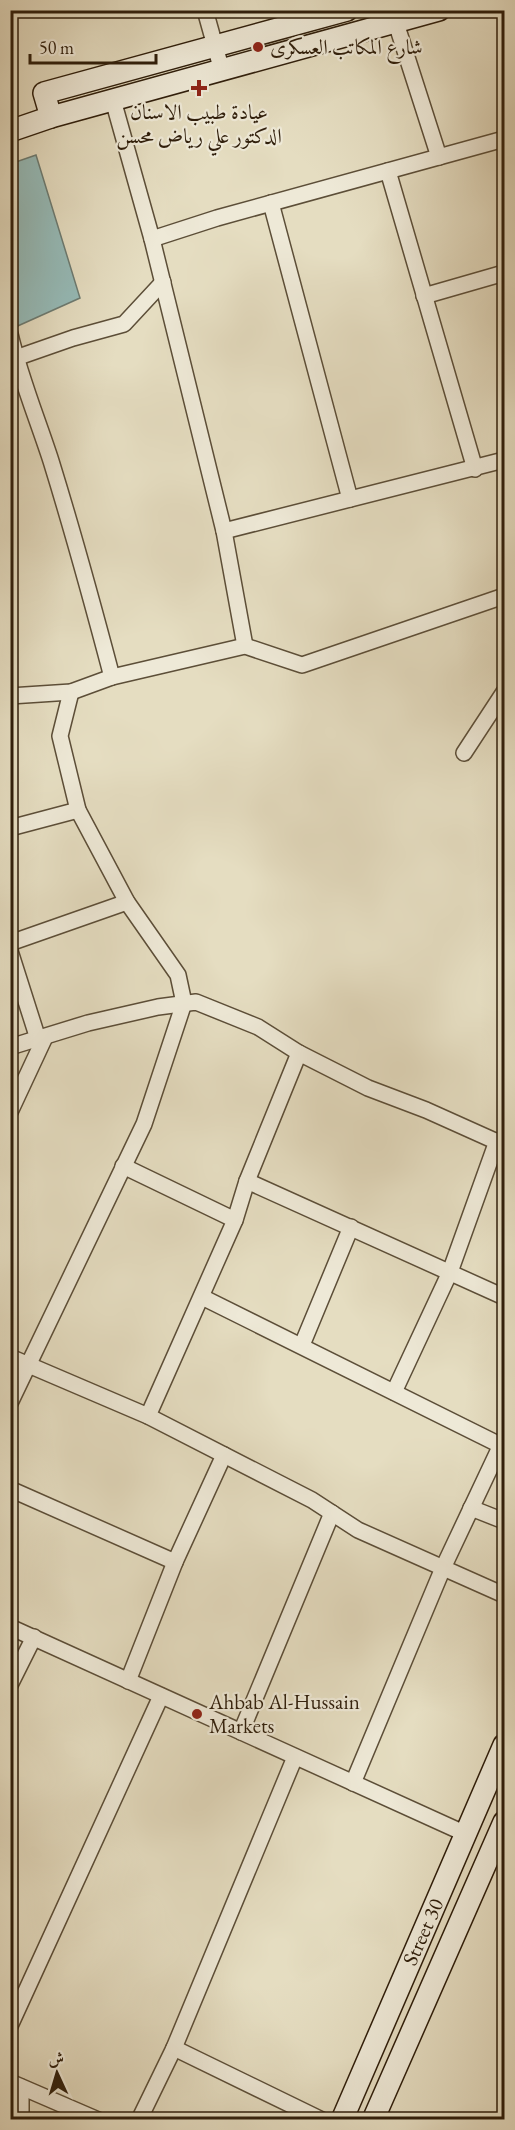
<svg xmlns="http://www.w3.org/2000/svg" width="515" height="2130" viewBox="0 0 515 2130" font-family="'EB Garamond',Amiri,serif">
<rect width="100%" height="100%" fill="#e5ddc1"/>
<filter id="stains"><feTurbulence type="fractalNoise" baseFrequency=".00333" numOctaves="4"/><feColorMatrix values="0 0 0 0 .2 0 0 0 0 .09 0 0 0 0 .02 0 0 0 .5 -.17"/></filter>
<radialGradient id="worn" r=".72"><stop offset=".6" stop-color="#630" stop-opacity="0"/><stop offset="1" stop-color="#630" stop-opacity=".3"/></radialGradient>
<polygon fill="#96bbb8" stroke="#6d7c73" stroke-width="1.5" points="36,155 80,298 11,329 10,164"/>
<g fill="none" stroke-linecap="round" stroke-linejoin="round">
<g stroke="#5c4e38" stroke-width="18">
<g id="street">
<polyline points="205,10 222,71"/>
<polyline points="396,23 439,157"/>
<polyline points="113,100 152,239 224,531 245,646"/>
<polyline points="388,171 475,469"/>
<polyline points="271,203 350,499"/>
<polyline points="152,239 217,218 504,139"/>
<polyline points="424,296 504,273"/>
<path d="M10 334C20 377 37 418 51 461 73 532 93 605 112 677"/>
<polyline points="10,360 73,338 124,324 163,282"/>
<polyline points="224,531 504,460"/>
<polyline points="10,696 71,692 112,677 245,646 302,665 504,596"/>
<polyline points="464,753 504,692"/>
<polyline points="10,828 78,810"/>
<polyline points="10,943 127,902"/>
<polyline points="10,951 38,1039"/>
<polyline points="10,1047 88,1023 158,1007 196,1002 258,1027 299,1053 368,1088 426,1110 504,1145"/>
<polyline points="10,1112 45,1037"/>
<polyline points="123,1166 235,1220"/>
<polyline points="247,1181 504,1297"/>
<polyline points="202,1297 504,1447"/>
<polyline points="302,1345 351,1227"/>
<polyline points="10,1357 148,1416 312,1500 358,1530 504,1595"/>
<polyline points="394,1392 450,1272 497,1141"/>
<polyline points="10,1403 144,1124 184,1003 178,975 127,902 78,810 60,736 71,692"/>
<polyline points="148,1416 235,1220 247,1181 299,1053"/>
<polyline points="10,1489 175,1562"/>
<polyline points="471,1508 504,1521"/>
<polyline points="10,1627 466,1834"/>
<polyline points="128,1681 175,1562 224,1455"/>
<polyline points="10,1685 34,1637"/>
<polyline points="241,1732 332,1513"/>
<polyline points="353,1783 443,1568 501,1445"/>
<polyline points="10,2026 161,1696"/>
<polyline points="174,2048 322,2120"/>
<polyline points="10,2082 98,2120"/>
<polyline points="21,2087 21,2120"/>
<polyline points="139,2120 174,2048 295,1757"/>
</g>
</g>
<g stroke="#2f1e0b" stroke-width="24">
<g id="secondary">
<polyline points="51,117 44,93 347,10"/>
<polyline points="10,131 51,117 439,10"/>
<polyline points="342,2120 504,1745"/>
<polyline points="373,2120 504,1822"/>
</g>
</g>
<use href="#street" stroke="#eee9d7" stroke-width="15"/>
<use href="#secondary" stroke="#eee9d7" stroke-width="21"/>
</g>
<g fill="#8f2418" stroke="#eee9d7" stroke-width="2">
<circle cx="258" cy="47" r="6"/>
<path d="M196 79h6v6h6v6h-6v6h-6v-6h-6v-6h6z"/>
<circle cx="197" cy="1714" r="6"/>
</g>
<g text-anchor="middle" stroke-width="4.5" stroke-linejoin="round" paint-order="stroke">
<g font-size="21" fill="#2f1e0b" stroke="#eee9d7" text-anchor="start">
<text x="270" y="54">شارع المکاتب العسکری</text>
<text x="199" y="119" text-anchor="middle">عيادة طبيب الاسنان<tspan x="199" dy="24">الدكتور علي رياض محسن</tspan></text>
<text x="209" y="1709">Ahbab Al-Hussain<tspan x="209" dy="24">Markets</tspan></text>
</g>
<g font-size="21" fill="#2f1e0b" stroke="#eee9d7">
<text transform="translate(423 1932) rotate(-66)" y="7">Street 30</text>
</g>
</g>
<rect width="515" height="2130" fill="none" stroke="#e5ddc1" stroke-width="36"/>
<rect x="12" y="12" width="491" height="2106" fill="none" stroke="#2f1e0b" stroke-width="3"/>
<rect x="18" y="18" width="479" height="2094" fill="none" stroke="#2f1e0b" stroke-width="1.5"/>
<g transform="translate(57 2073) rotate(356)" stroke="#eee9d7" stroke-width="4.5" paint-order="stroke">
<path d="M0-4.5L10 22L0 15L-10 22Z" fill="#2f1e0b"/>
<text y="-9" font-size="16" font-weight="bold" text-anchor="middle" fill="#2f1e0b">ش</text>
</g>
<path d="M30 54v9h126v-9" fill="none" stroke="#2f1e0b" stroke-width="3"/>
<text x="39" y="54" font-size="18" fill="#2f1e0b" stroke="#eee9d7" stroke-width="4.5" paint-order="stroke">50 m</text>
<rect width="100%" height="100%" filter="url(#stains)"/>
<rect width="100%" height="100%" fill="url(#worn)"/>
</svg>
